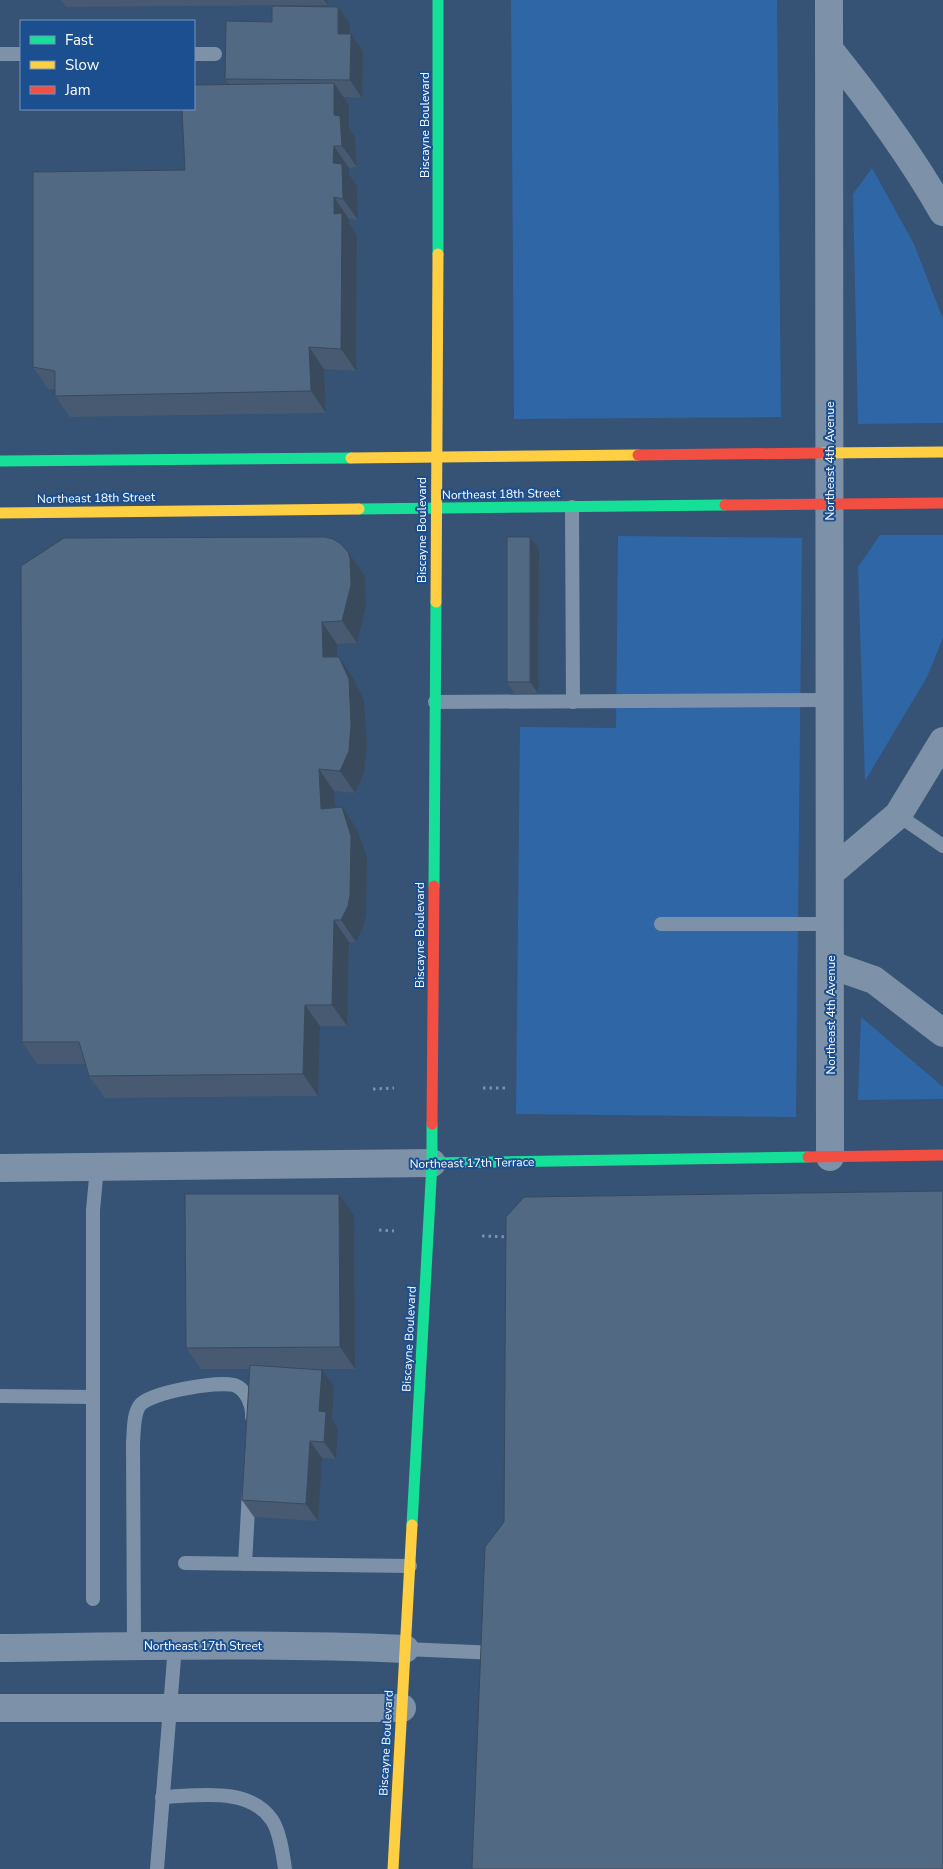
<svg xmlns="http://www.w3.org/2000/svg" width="943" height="1869" viewBox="0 0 943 1869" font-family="'Nunito Sans',sans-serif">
<rect width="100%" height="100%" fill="#365274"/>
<g fill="#2f66a5">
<polygon points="511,0 777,0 781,417 514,419"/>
<polygon points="872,168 914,244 943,319 943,423 858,424 853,194"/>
<polygon points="880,535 943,535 943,638 927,677 865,781 858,567"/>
<polygon points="618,536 802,538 796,1117 516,1114 520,727 616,728"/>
<polygon points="861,1017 943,1087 943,1099 858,1100"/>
</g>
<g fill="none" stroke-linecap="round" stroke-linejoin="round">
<g stroke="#7d92a8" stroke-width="3" stroke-dasharray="2.5 4" stroke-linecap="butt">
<polyline points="483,1088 506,1088"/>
<polyline points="373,1089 394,1088"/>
<polyline points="379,1230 394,1231"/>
<polyline points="482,1236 509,1237"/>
</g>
<g stroke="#7d92a8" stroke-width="14">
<polyline points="0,54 21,54"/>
<polyline points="194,54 215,54"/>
<polyline points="572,507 573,702"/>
<polyline points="435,702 831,700"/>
<polyline points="898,815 943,846"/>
<polyline points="661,924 831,924"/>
<polyline points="0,1396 93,1397"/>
<polyline points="185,1563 410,1566"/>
<polyline points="245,1564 249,1491"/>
<polyline points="93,1599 93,1210 97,1167"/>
<path d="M134 1646 133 1443C134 1432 133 1414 140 1405 151 1392 217 1381 234 1385 246 1389 253 1405 252 1417"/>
<polyline points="405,1649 497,1653"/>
<path d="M162 1797C198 1796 249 1786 272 1820 280 1832 283 1855 285 1869"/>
<polyline points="157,1869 175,1646"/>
</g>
<g stroke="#7d92a8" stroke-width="28">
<polyline points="829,0 830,1157"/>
<path d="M829 49C870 100 911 156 943 212"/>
<polyline points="830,873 898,815 943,741"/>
<polyline points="831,965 874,980 943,1033"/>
<polyline points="0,1168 432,1163"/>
<path d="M0 1648C135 1646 270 1643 405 1649"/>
<polyline points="0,1708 402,1708"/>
</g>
<g stroke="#16e098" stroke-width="11">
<polyline points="438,0 438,254"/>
<polyline points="0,461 351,458"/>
<polyline points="359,509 725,505"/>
<polyline points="434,886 436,602"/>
<polyline points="432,1163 808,1157"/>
<polyline points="412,1525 432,1163 432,1124"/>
</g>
<g stroke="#ffcf43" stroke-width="11">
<polyline points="821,453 943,452"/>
<polyline points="351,458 638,455"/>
<polyline points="0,513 359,509"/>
<polyline points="436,602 438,254"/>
<polyline points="393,1869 412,1525"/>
</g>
<g stroke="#f24e42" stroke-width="11">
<polyline points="638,455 821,453"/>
<polyline points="725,505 943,503"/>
<polyline points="432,1124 434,886"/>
<polyline points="808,1157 943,1155"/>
</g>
</g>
<g fill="#475a72">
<polygon points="61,0 327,0 328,5 66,7"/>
<polygon points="350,24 350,34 363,51 362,98 344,97 349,105 349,128 355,137 357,167 349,168 349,174 357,186 358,220 349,219 349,223 357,235 356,371 324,369 326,413 70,417 55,396 55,390 48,389 33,367 185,170 229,84 225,79"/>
<polygon points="530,537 539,549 538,693 515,694 507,682"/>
<polygon points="348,552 363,573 365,579 366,607 357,643 337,644 338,657 339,657 354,679 364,701 367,745 364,773 355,793 334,791 335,808 357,829 367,857 366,916 363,928 356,942 349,942 347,1026 320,1026 318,1096 105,1098 89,1076 86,1064 37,1064 22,1042"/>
<polygon points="339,1194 354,1215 355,1369 310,1369 334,1387 332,1419 338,1429 336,1459 322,1458 318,1521 254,1517 242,1500 250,1369 201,1369 186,1348"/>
</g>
<g fill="#394a5c">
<polygon points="324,0 327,0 328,5"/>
<polygon points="338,7 350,24 350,51 338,34"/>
<polygon points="351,34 363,51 362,98 350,80"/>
<polygon points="334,83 349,105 349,128 355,137 357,167 342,146 334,115"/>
<polygon points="334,146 349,168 349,174 357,186 358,220 343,199 333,163"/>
<polygon points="334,197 349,219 349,223 357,235 356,371 341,349 334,214"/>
<polygon points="309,347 324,369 326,413 311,391"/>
<polygon points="530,537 539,549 538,693 530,682"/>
<polygon points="348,552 363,573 365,579 366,607 357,643 342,621"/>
<polygon points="322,622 337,644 338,679 323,657"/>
<polygon points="339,657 354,679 364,701 367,745 364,773 355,793 340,771"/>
<polygon points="319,769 334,791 337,830 321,809"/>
<polygon points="342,807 357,829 367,857 366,916 363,928 356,942 341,920"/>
<polygon points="334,920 349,942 347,1026 332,1005"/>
<polygon points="305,1005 320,1026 318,1096 303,1074"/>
<polygon points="339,1194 354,1215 355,1369 340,1347"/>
<polygon points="322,1370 334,1387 332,1419 338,1429 336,1459 324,1442 319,1411"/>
<polygon points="310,1441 322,1458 318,1521 306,1504"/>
</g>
<g fill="#526984" stroke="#394a5c">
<polygon points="272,6 338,7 338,34 351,34 350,80 225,79 226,21 272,22"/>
<polygon points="334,83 334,115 340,116 342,146 334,146 333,163 342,164 343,199 334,197 334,214 342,213 341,349 309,347 311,391 55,396 55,371 33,367 33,172 185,170 182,109 194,109 194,85"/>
<polygon points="325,537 333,539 341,544 348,552 350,558 351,585 342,621 322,622 323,657 339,657 349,679 351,724 349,751 340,771 319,769 321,809 342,807 351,836 350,895 348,906 341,920 334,920 332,1005 305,1005 303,1074 89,1076 79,1042 22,1042 21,566 64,538"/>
<rect x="507" y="537" width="23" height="145"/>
<polygon points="943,1191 943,1869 472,1869 485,1547 504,1522 506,1217 524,1197"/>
<polygon points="185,1194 339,1194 340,1347 186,1348"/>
<polygon points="250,1365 322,1370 319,1411 326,1412 324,1442 310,1441 306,1504 242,1500"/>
</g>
<g text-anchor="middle" stroke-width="4" stroke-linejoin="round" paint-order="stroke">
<g font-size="12" fill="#fff" stroke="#1b4f8f">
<text transform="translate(425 125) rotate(-90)" y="4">Biscayne Boulevard</text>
<text transform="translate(830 461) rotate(-90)" y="4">Northeast 4th Avenue</text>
<text transform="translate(501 494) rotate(-1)" y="4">Northeast 18th Street</text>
<text transform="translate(96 498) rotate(-1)" y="4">Northeast 18th Street</text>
<text transform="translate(422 530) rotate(-90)" y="4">Biscayne Boulevard</text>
<text transform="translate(420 935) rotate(-90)" y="4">Biscayne Boulevard</text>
<text transform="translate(831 1015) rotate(-90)" y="4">Northeast 4th Avenue</text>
<text transform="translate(472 1163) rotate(-1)" y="4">Northeast 17th Terrace</text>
<text transform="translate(409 1339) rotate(-87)" y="4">Biscayne Boulevard</text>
<text x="203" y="1650">Northeast 17th Street</text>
<text transform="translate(386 1743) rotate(-87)" y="4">Biscayne Boulevard</text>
</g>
</g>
<rect x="20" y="20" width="175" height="90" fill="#1b4f8f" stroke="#7695bc"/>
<rect x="30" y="36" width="25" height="8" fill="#16e098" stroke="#7695bc"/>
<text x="65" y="45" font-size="15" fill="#ffffff">Fast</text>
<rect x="30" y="61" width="25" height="8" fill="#ffcf43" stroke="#7695bc"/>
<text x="65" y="70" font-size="15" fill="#ffffff">Slow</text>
<rect x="30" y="86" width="25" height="8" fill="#f24e42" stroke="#7695bc"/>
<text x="65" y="95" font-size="15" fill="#ffffff">Jam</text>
</svg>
